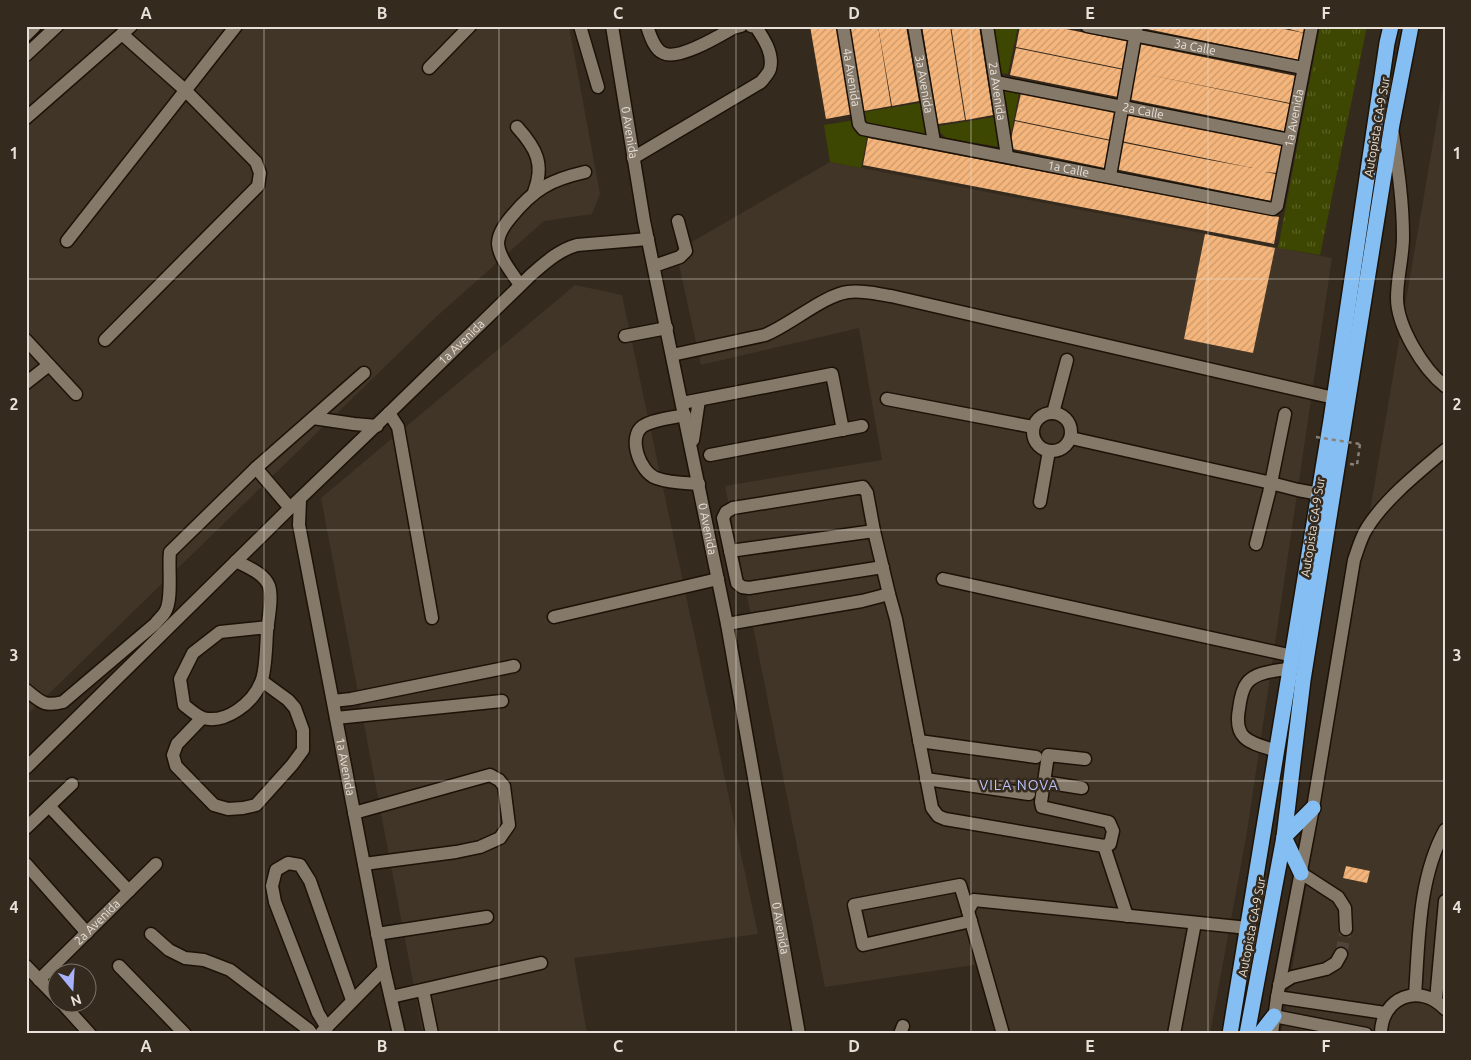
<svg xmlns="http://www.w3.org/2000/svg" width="1471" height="1060" viewBox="0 0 1471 1060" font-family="Ubuntu,sans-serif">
<defs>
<pattern id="park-tufts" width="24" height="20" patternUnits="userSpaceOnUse" patternTransform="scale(1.25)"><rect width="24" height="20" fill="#3e4701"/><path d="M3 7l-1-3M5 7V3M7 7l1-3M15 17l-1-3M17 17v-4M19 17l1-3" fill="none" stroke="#5a6125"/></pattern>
<pattern id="building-hatch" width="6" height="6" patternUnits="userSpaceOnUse" patternTransform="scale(1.25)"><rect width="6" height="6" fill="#f5b57b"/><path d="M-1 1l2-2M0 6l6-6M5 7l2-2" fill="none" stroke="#c9996c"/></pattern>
</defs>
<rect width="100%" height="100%" fill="#352a1e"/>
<g fill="#413527">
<polygon points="48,26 569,26 600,194 592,214 544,221 436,317 26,716 26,46"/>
<polygon points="1445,73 1445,1034 1281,1034 1367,528"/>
<polygon points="830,162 1332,258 1247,832 1210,1034 1010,1034 987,963 825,987 725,486 882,460 859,328 701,365 676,251"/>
<polygon points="575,285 622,295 758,934 574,958 587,1034 423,1034 321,498"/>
</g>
<g fill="#3e4701">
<polygon points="994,26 1018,26 1008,74 1001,73"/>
<polygon points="1003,90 1019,93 1010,140"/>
<polygon points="920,103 926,135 868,125 866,122 864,112"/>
<polygon points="994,117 1000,147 946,138 940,132 939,126"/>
<polygon points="855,120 861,134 867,137 861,168 830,162 824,125"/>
</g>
<polygon fill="url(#park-tufts)" points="1320,26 1367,26 1320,255 1278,248"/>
<g fill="url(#building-hatch)">
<polygon points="810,26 838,26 853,114 826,119"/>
<polygon points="878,26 906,26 919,101 892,106"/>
<polygon points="878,26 891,106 864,111 850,27"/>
<polygon points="922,26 950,26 965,120 938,124"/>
<polygon points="951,26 979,26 993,115 966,120"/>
<polygon points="1020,26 1051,26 1130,42 1124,69 1016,47"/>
<polygon points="1143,26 1269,26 1304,33 1298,60 1142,28"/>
<polygon points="1278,26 1305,26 1304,33"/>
<polygon points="1139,44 1296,76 1290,103 1145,74 1290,104 1284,131 1128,99"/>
<polygon points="1016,48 1124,70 1118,97 1010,75"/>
<polygon points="1021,93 1117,113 1111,140 1015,120"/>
<polygon points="1126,114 1282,146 1277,173 1264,172 1276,174 1271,201 1115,169 1120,142 1204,159 1253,168 1121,141"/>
<polygon points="1015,121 1111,141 1105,168 1009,148"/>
<polygon points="868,138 1279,217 1274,244 863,165"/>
<polygon points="1205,234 1275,248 1253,353 1184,339"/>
<polygon points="1346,866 1370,871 1367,883 1343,878"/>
</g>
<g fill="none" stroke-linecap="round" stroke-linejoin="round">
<polyline stroke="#50453a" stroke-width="12" stroke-dasharray="12 6" stroke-linecap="butt" points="1341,954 1346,929"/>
<g stroke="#1c1207" stroke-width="15">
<g id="minor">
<polyline points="580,26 598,87"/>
<path id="s1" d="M612 26 644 221 727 624 799 1034"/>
<path d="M647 26C650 35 654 49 663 53 678 61 719 36 733 28L741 26"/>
<path id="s2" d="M843 26 859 124 863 129 1273 209 1277 206 1312 26"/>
<path id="s3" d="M914 26 934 142"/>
<path id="s4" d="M987 26 1007 156"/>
<path id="s5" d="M1087 26 1303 68"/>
<polyline points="26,35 35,26"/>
<polyline points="26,55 57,26"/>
<polyline points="429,68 470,26"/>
<path id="s6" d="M996 82 1290 140"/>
<polyline points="26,118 131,26"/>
<path d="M517 127C536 148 545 164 534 192"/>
<path d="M1393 134C1398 168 1403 202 1403 237 1403 257 1397 277 1397 298 1397 326 1423 369 1445 386"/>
<path d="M633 158 761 82C764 78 769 73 770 69 774 54 764 39 756 27L751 26"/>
<polyline points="1110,176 1137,26"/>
<polyline points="67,241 236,26"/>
<polyline points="654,266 680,257 686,251 678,221"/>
<path d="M520 285C513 274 499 258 498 244 498 234 505 224 511 217 534 189 550 180 585 172"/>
<polyline points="625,336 667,328"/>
<polyline points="26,340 76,394"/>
<polyline points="105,340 258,186 260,173 256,162 185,90 122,34"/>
<path d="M672 355 765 335C790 325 824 295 848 292 863 290 877 294 891 296L1334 398"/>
<polyline points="26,383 49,365"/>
<polyline points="887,399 1033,427"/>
<polyline points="682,403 832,374 843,430"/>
<circle cx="1052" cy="432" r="19"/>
<polyline points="389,413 398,427 432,618"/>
<polyline points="1053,413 1067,360"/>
<path d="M685 415C672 418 654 419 643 426 627 437 640 472 656 478 669 483 685 483 699 484"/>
<polyline points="313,418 354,424 377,426"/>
<polyline points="1071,438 1271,483 1298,490 1320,494"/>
<polyline points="693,440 699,400"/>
<polyline points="710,455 862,426"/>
<path id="s7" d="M300 500 299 525 384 969 399 1034"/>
<polyline points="1040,502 1049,451"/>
<polyline points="290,508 256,468 364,373"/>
<polyline points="1256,544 1269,493 1285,414"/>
<polyline points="730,551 874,531"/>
<path d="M236 561C247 567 264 573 269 586 273 598 268 620 267 632 266 646 266 671 261 682 253 703 226 724 203 718 197 716 189 709 184 705L180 679 193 653 220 632 268 627"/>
<polyline points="883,567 749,588 742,587 737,583 723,518 726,512 733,508 863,487 867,493 874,531 889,594"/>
<polyline points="943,579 1293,656"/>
<polyline points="554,617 718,579"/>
<polyline points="727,624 862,601 889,594 896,619 932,808 938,816 945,819 1104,846 1110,844 1113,831 1109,822 1042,807 1041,802 1048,755 1085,759"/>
<path d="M26 690C41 702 44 707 63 702L155 624C158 620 163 616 165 612 173 600 168 567 170 552L256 468"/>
<polyline points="333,701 351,699 514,666"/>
<polyline points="202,718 177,744 173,755 176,766 214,805 228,809 243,808 256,805 292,765 303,750 303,730 295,708 288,700 262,681"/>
<polyline points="336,718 502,701"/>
<polyline points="919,741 1036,757"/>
<path d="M1277 751C1252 743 1233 741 1239 709 1240 701 1242 689 1247 683 1256 671 1278 671 1291 668"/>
<path id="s8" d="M26 768 290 508 389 413 532 274C546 262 559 250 577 245L648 239"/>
<polyline points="926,779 1029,794"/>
<polyline points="1044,782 1082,788"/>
<polyline points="49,806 129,891"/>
<polyline points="354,813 490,775 499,780 504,786 509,825 500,838 480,847 456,852 364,864"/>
<polyline points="26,828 72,784"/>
<polyline points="1104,846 1127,916"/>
<polyline points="26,864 87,933"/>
<polyline points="1301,873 1338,897 1345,908 1346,929"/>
<polyline points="968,911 960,885 854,905 863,945 971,921"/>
<polyline points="151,934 169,950 185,958 204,960 230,970 309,1030 312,1034"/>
<polyline points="377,934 487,917"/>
<polyline points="26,966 58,999"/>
<polyline points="119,966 185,1034"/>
<path id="s9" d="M39 980 156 864"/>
<polyline points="1279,985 1292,977 1326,969 1336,963 1341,954"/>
<polyline points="423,990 432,1034"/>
<path d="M1415 995C1419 940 1418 879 1445 830"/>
<polyline points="391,997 541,963"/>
<polyline points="1277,997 1385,1013"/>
<polyline points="1436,1000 1445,901"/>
<polyline points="61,1002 90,1034"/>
<polyline points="1274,1016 1366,1034"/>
<polyline points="327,1028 318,1013 275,902 272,886 276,870 288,863 300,865 310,881 352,1000"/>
<polyline points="322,1032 384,969"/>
<polyline points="900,1034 903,1026"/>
<polyline points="1003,1034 968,911 974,900 1248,928"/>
<polyline points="1174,1034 1195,923"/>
<path d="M1272 1034 1277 997 1313 808 1354 560C1358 549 1361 537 1367 528 1385 499 1419 472 1445 450"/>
<path d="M1381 1034C1381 997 1420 982 1445 1009"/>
</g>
</g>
<g stroke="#1c1207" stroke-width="18">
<g id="highway">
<polyline points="1284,837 1313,808"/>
<polyline points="1284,837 1301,873"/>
<polyline points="1230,1034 1331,420 1387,43 1391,26"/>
<polyline points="1247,1034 1284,837 1303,680 1392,124 1411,26"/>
<polyline points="1260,1034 1274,1016"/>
</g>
</g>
<polyline stroke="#8a8177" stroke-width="2.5" stroke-dasharray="4 4" stroke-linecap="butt" points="1350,464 1357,465 1360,444"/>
<use href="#minor" stroke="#85796a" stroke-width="12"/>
<use href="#highway" stroke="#84bef3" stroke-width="15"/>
<polyline stroke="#8a8177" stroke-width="2.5" stroke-dasharray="4 4" stroke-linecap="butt" points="1316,437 1360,444"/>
</g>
<path fill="none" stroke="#e8e1d9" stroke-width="1" stroke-opacity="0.55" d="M264 26V1034M499 26V1034M736 26V1034M971 26V1034M1208 26V1034M26 279H1445M26 530H1445M26 781H1445"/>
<g text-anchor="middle" stroke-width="5" stroke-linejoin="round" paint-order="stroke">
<g font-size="12" fill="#e8e1d9" stroke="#352a1e">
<text dy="4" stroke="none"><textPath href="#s5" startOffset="110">3a Calle</textPath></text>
<text dy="4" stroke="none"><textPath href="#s2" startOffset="52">4a Avenida</textPath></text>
<text dy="4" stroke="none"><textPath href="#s3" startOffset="59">3a Avenida</textPath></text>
<text dy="4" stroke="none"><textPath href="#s4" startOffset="66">2a Avenida</textPath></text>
<text dy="4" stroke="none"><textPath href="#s6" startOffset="150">2a Calle</textPath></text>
<text dy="4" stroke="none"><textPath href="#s2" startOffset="618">1a Avenida</textPath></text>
<text transform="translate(1377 127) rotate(-80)" y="4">Autopista CA-9 Sur</text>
<text dy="4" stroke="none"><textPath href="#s1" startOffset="108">0 Avenida</textPath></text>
<text dy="4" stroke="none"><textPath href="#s2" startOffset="315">1a Calle</textPath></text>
<text dy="4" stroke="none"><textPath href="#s8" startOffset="609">1a Avenida</textPath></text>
<text transform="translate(1313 527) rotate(-81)" y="4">Autopista CA-9 Sur</text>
<text dy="4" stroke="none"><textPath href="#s1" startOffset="512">0 Avenida</textPath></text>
<text dy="4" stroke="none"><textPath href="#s7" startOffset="271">1a Avenida</textPath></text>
<text dy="4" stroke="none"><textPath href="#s9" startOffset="82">2a Avenida</textPath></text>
<text transform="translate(1252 927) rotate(-79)" y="4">Autopista CA-9 Sur</text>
<text dy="4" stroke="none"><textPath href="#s1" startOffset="918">0 Avenida</textPath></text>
</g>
<g font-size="14" letter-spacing="1" fill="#bbc4fd" stroke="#352a1e">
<text x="1019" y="790">VILA NOVA</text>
</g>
</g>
<rect width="1471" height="1060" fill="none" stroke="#352a1e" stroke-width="55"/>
<g transform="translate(72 988) rotate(162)"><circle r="24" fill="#352a1e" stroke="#7d7369"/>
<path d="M0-4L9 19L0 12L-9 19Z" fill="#a7b1fc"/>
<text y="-8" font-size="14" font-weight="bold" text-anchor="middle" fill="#e8e1d9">N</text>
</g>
<rect x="28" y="28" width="1416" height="1004" fill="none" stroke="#e8e1d9" stroke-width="2"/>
<g font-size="16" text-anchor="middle" font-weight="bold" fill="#e8e1d9">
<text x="146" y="19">A</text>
<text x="382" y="19">B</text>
<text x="618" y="19">C</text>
<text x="854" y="19">D</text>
<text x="1090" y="19">E</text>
<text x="1326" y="19">F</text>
<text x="14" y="159">1</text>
<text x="1457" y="159">1</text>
<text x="14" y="410">2</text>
<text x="1457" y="410">2</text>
<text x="14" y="661">3</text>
<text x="1457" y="661">3</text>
<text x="14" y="913">4</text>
<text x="1457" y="913">4</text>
<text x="146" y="1052">A</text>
<text x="382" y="1052">B</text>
<text x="618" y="1052">C</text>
<text x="854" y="1052">D</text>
<text x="1090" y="1052">E</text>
<text x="1326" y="1052">F</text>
</g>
</svg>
